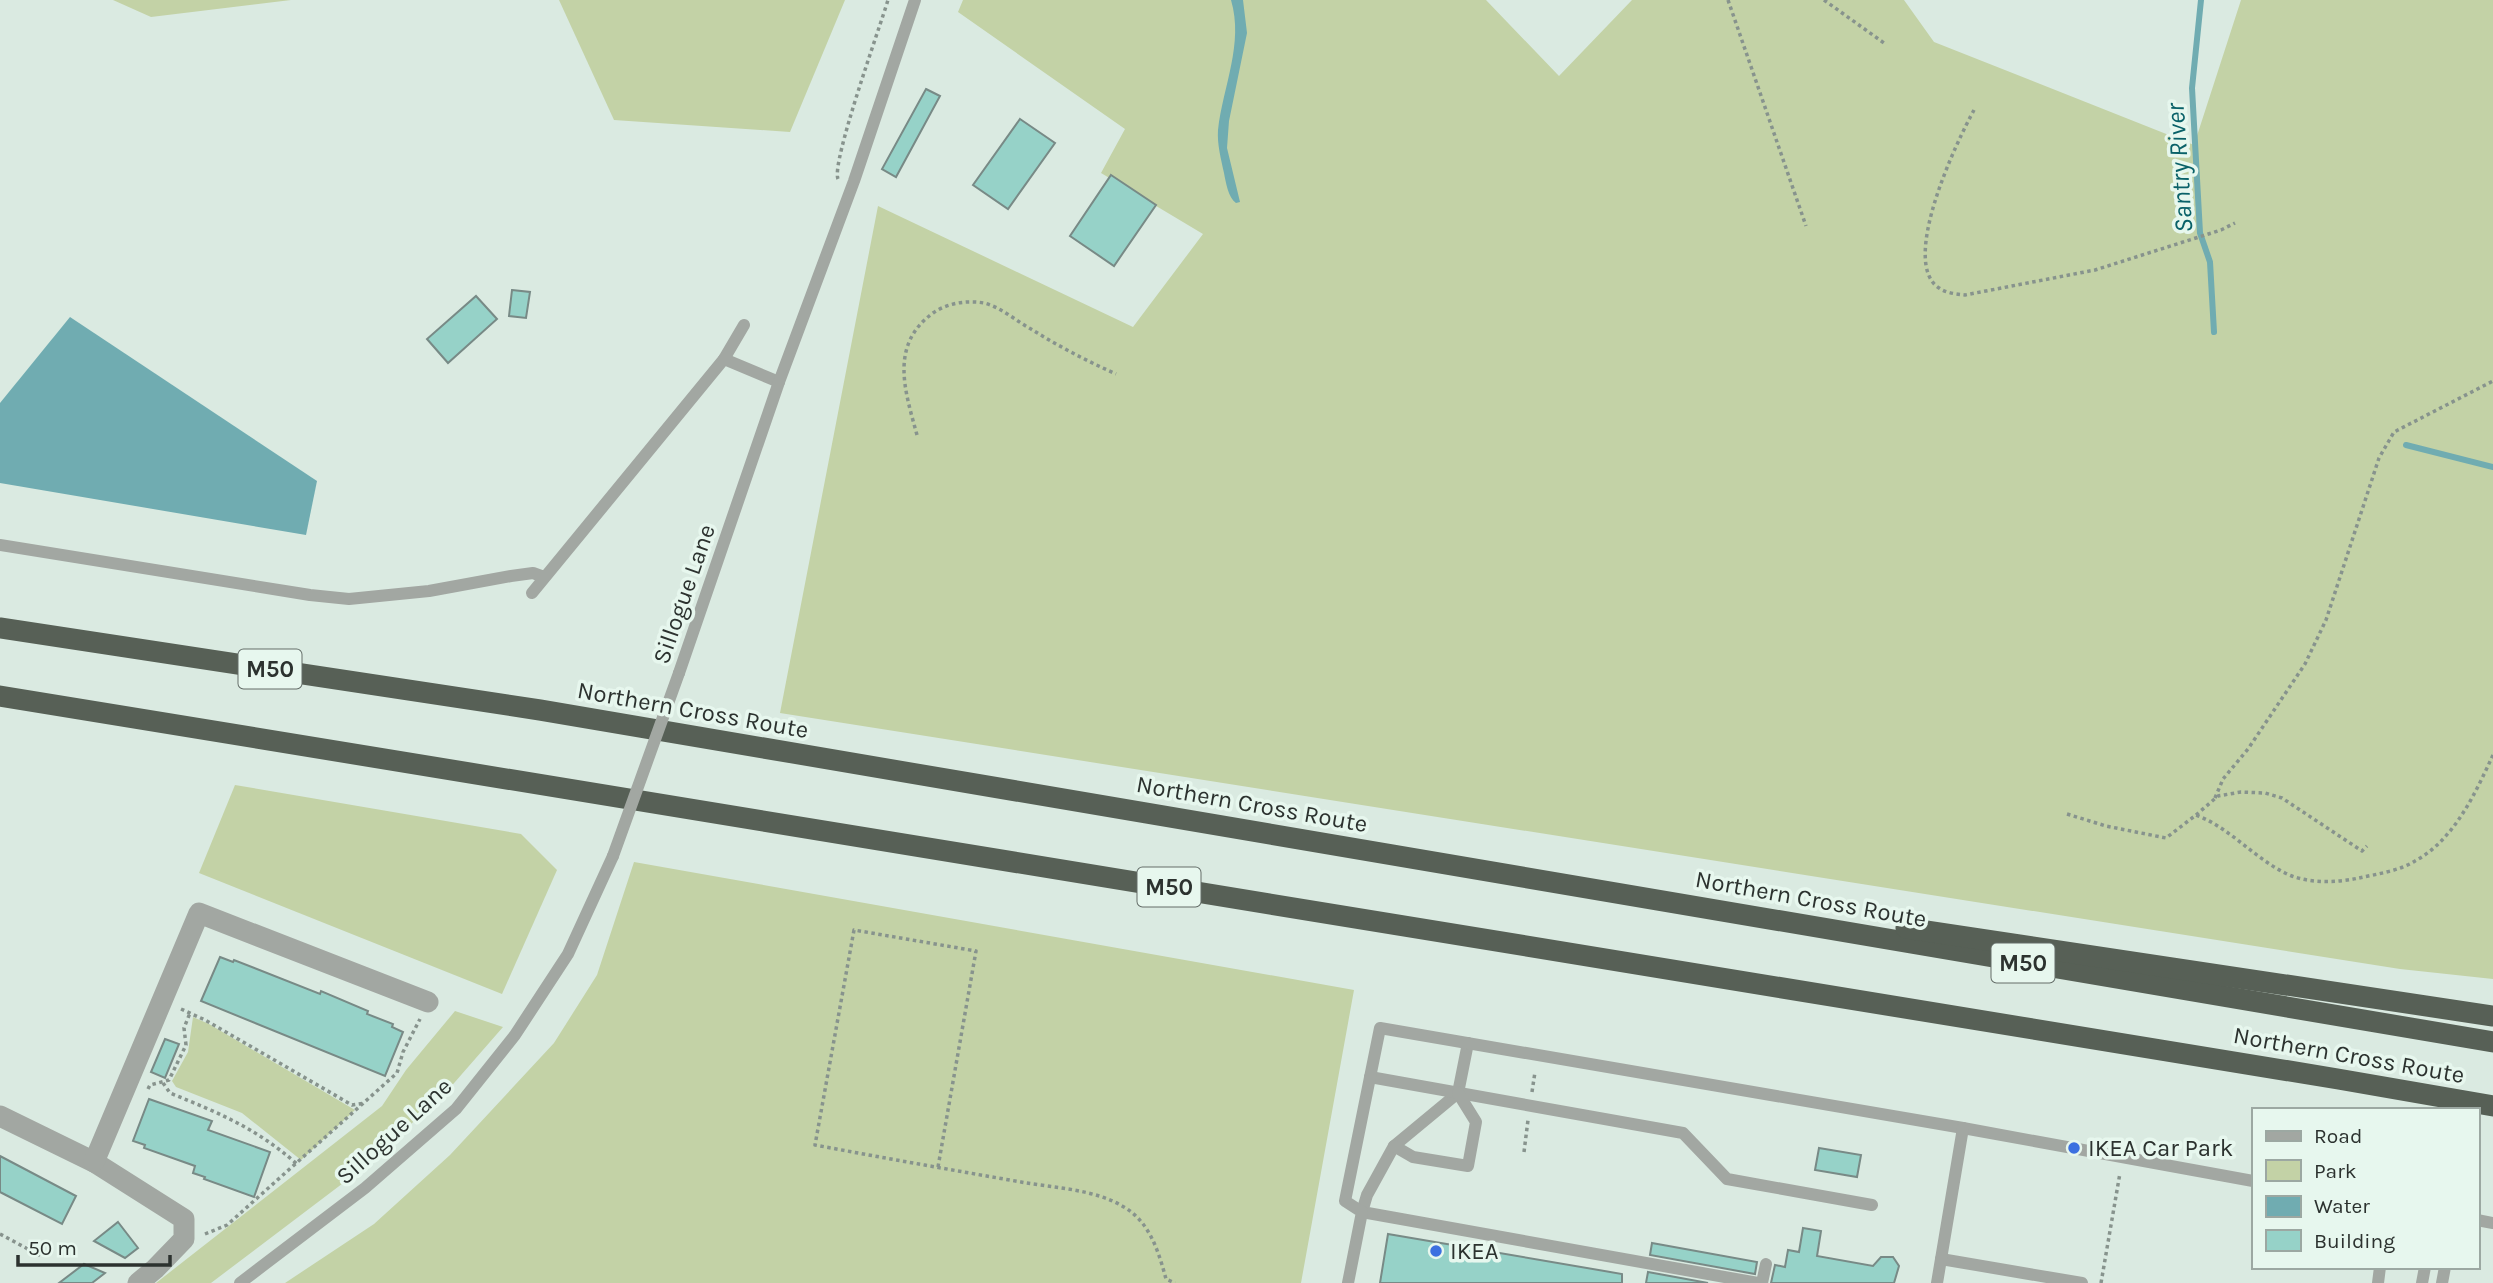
<svg xmlns="http://www.w3.org/2000/svg" width="2493" height="1283" viewBox="0 0 2493 1283" font-family="Karla,sans-serif">
<rect width="100%" height="100%" fill="#daeae1"/>
<g fill="#c3d2a6">
<polygon points="113,0 291,0 151,17"/>
<polygon points="559,0 845,0 790,132 614,120"/>
<polygon points="963,0 1486,0 1559,76 1632,0 1904,0 1934,42 2194,145 2241,0 2493,0 2493,979 2400,969 780,713 878,206 1133,327 1203,234 1101,173 1125,129 958,12"/>
<polygon points="235,785 521,834 557,870 502,994 199,873"/>
<polygon points="634,862 1354,990 1301,1283 285,1283 374,1224 450,1155 554,1043 597,975"/>
<polygon points="455,1011 503,1027 448,1090 363,1168 211,1283 156,1283 382,1106 406,1070"/>
<polygon points="193,1017 209,1024 355,1110 301,1160 242,1113 176,1087 172,1081 188,1052"/>
</g>
<g fill="#70acb1">
<path d="M1231 0H1243L1247 33 1229 121 1227 148 1240 202 1236 203C1228 197 1226 183 1224 173 1221 159 1217 144 1218 130 1223 86 1244 44 1231 0Z"/>
<polygon points="70,317 317,481 306,535 0,483 0,403"/>
</g>
<g fill="none" stroke-linecap="round" stroke-linejoin="round">
<g stroke="#70acb1" stroke-width="6">
<polyline points="2201,0 2192,88 2200,233 2210,262 2214,332"/>
<polyline points="2406,445 2493,467"/>
</g>
</g>
<g fill="#96d2c8" stroke="#788a86" stroke-width="2">
<polygon points="926,89 940,96 896,177 882,169"/>
<polygon points="1020,119 1055,143 1008,209 973,185"/>
<polygon points="1111,175 1156,205 1114,266 1070,236"/>
<polygon points="512,290 530,292 526,318 509,316"/>
<polygon points="476,296 497,319 448,363 427,339"/>
<polygon points="220,957 233,962 234,960 320,994 321,991 368,1011 367,1014 393,1024 392,1027 403,1032 385,1076 201,1001"/>
<polygon points="165,1039 179,1044 165,1078 151,1072"/>
<polygon points="149,1099 212,1121 208,1130 270,1152 254,1197 204,1179 205,1177 193,1173 195,1166 144,1148 145,1145 133,1141"/>
<polygon points="1819,1148 1861,1155 1857,1177 1815,1170"/>
<polygon points="0,1156 76,1196 62,1224 0,1192"/>
<polygon points="118,1222 138,1248 125,1258 94,1241"/>
<polygon points="1803,1228 1821,1231 1817,1256 1873,1266 1881,1257 1893,1257 1899,1266 1894,1283 1771,1283 1775,1265 1785,1267 1788,1250 1799,1252"/>
<polygon points="1388,1234 1622,1274 1622,1283 1380,1283"/>
<polygon points="1652,1243 1757,1262 1755,1274 1650,1255"/>
<polygon points="84,1264 105,1273 92,1283 59,1283"/>
<polygon points="1648,1272 1708,1283 1646,1283"/>
</g>
<g fill="none" stroke-linecap="round" stroke-linejoin="round">
<g stroke="#87938d" stroke-width="3.5" stroke-dasharray="3.5 3.5" stroke-linecap="butt">
<polyline points="1728,0 1806,226"/>
<polyline points="1824,0 1884,43"/>
<path d="M1974 110C1957 141 1899 262 1939 288 1946 293 1956 294 1965 295L2095 270 2221 230 2235 223"/>
<path d="M838 179C831 163 880 27 888 0"/>
<path d="M917 435C905 391 889 345 933 313 947 303 967 300 984 303 1001 307 1016 321 1031 329 1058 346 1087 361 1116 374"/>
<polyline points="2215,798 2223,779 2248,749 2305,664 2326,620 2379,458 2394,432 2493,381"/>
<path d="M2067 814 2106 826 2166 838 2196 815C2230 828 2253 857 2285 873 2307 884 2336 883 2359 878 2377 874 2399 871 2415 861 2454 840 2475 794 2493 755"/>
<polyline points="2196,815 2218,796 2241,792 2265,793 2282,798 2362,851 2367,846"/>
<polyline points="181,1009 205,1020 352,1105 365,1103"/>
<path d="M163 1083 170 1093C219 1113 256 1128 297 1164"/>
<polyline points="148,1089 150,1085 169,1080 186,1045 184,1028 190,1013"/>
<polyline points="1532,1092 1535,1072"/>
<polyline points="1524,1152 1528,1120"/>
<path d="M938 1167 976 951 854 930 815 1145C884 1158 952 1170 1021 1182 1054 1188 1095 1189 1124 1207 1150 1222 1159 1253 1166 1279L1175 1283"/>
<polyline points="0,1234 41,1256"/>
<polyline points="205,1234 227,1225 397,1073 403,1052 420,1019"/>
<polyline points="2101,1283 2120,1173"/>
</g>
<g stroke="#a2a7a2" stroke-width="12">
<polyline points="724,359 779,382"/>
<polyline points="0,545 310,595 349,599 429,591 511,576 533,573 544,577"/>
<polyline points="532,593 724,359 744,325"/>
<polyline points="679,673 779,382 854,181 915,0"/>
<polyline points="1468,1043 1458,1093 1394,1146 1367,1195 1362,1212 1758,1283"/>
<polyline points="1370,1077 1683,1133 1727,1179 1872,1205"/>
<polyline points="1394,1146 1413,1157 1468,1166 1476,1122 1458,1093"/>
<polyline points="2477,1220 2493,1223"/>
<polyline points="1941,1259 2082,1283"/>
<polyline points="240,1283 365,1188 456,1109 515,1035 568,954 613,856"/>
<polyline points="1348,1283 1362,1212 1345,1201 1380,1028 1963,1128 2253,1181"/>
<polyline points="1762,1283 1766,1264"/>
<polyline points="1937,1283 1963,1128"/>
<polyline points="2378,1283 2380,1267"/>
<polyline points="2422,1283 2425,1267"/>
<polyline points="2442,1283 2445,1267"/>
</g>
<g stroke="#a2a7a2" stroke-width="21">
<polyline points="0,1116 94,1162 184,1219 184,1239 155,1269 138,1283"/>
<polyline points="94,1162 199,913 428,1002"/>
</g>
<g stroke="#576056" stroke-width="21">
<polyline points="0,628 540,710 2493,1042"/>
<polyline points="0,696 2338,1079 2493,1106"/>
<polyline points="1906,928 2493,1016"/>
</g>
<polyline stroke="#a2a7a2" stroke-width="12" points="613,856 679,673"/>
</g>
<g fill="#3c70e0" stroke="#e7f7ee" stroke-width="2.5">
<circle cx="2074" cy="1148" r="7"/>
<circle cx="1436" cy="1251" r="7"/>
</g>
<g text-anchor="middle" stroke-width="7" stroke-linejoin="round" paint-order="stroke">
<g fill="#e7f7ee" stroke="#646d68" stroke-width="2">
<rect x="238.5" y="649.5" width="63" height="39" rx="5"/>
<rect x="1137.5" y="867.5" width="63" height="39" rx="5"/>
<rect x="1991.5" y="943.5" width="63" height="39" rx="5"/>
</g>
<g font-size="23" font-weight="bold" fill="#2c322f">
<text x="270" y="677">M50</text>
<text x="1169" y="895">M50</text>
<text x="2023" y="971">M50</text>
</g>
<g font-size="24" fill="#2c322f" stroke="#e7f7ee">
<text transform="translate(684 594) rotate(-71)" y="8">Sillogue Lane</text>
<text transform="translate(693 710) rotate(10)" y="8">Northern Cross Route</text>
<text transform="translate(1252 804) rotate(10)" y="8">Northern Cross Route</text>
<text transform="translate(1811 899) rotate(10)" y="8">Northern Cross Route</text>
<text transform="translate(2349 1055) rotate(10)" y="8">Northern Cross Route</text>
<text transform="translate(394 1131) rotate(-42)" y="8">Sillogue Lane</text>
</g>
<g font-size="24" fill="#2c322f" stroke="#e7f7ee" text-anchor="start">
<text x="2088" y="1156">IKEA Car Park</text>
<text x="1450" y="1259">IKEA</text>
</g>
<g font-size="26" font-style="italic" fill="#096168" stroke="#e7f7ee">
<text transform="translate(2179 168) rotate(-94)" y="9">Santry River</text>
</g>
</g>
<rect x="2252" y="1108" width="228" height="161" fill="#e7f7ee" stroke="#9ca8a2" stroke-width="2"/>
<rect x="2266" y="1131" width="35" height="10" fill="#a2a7a2" stroke="#9ca8a2" stroke-width="2"/>
<text x="2314" y="1143" font-size="21" fill="#2c322f">Road</text>
<rect x="2266" y="1160" width="35" height="21" fill="#c3d2a6" stroke="#9ca8a2" stroke-width="2"/>
<text x="2314" y="1178" font-size="21" fill="#2c322f">Park</text>
<rect x="2266" y="1196" width="35" height="21" fill="#70acb1" stroke="#9ca8a2" stroke-width="2"/>
<text x="2314" y="1213" font-size="21" fill="#2c322f">Water</text>
<rect x="2266" y="1230" width="35" height="21" fill="#96d2c8" stroke="#9ca8a2" stroke-width="2"/>
<text x="2314" y="1248" font-size="21" fill="#2c322f">Building</text>
<path d="M18 1255v10h152v-10" fill="none" stroke="#2c322f" stroke-width="3.5"/>
<text x="28" y="1255" font-size="21" fill="#2c322f" stroke="#e7f7ee" stroke-width="5" paint-order="stroke">50 m</text>
</svg>
